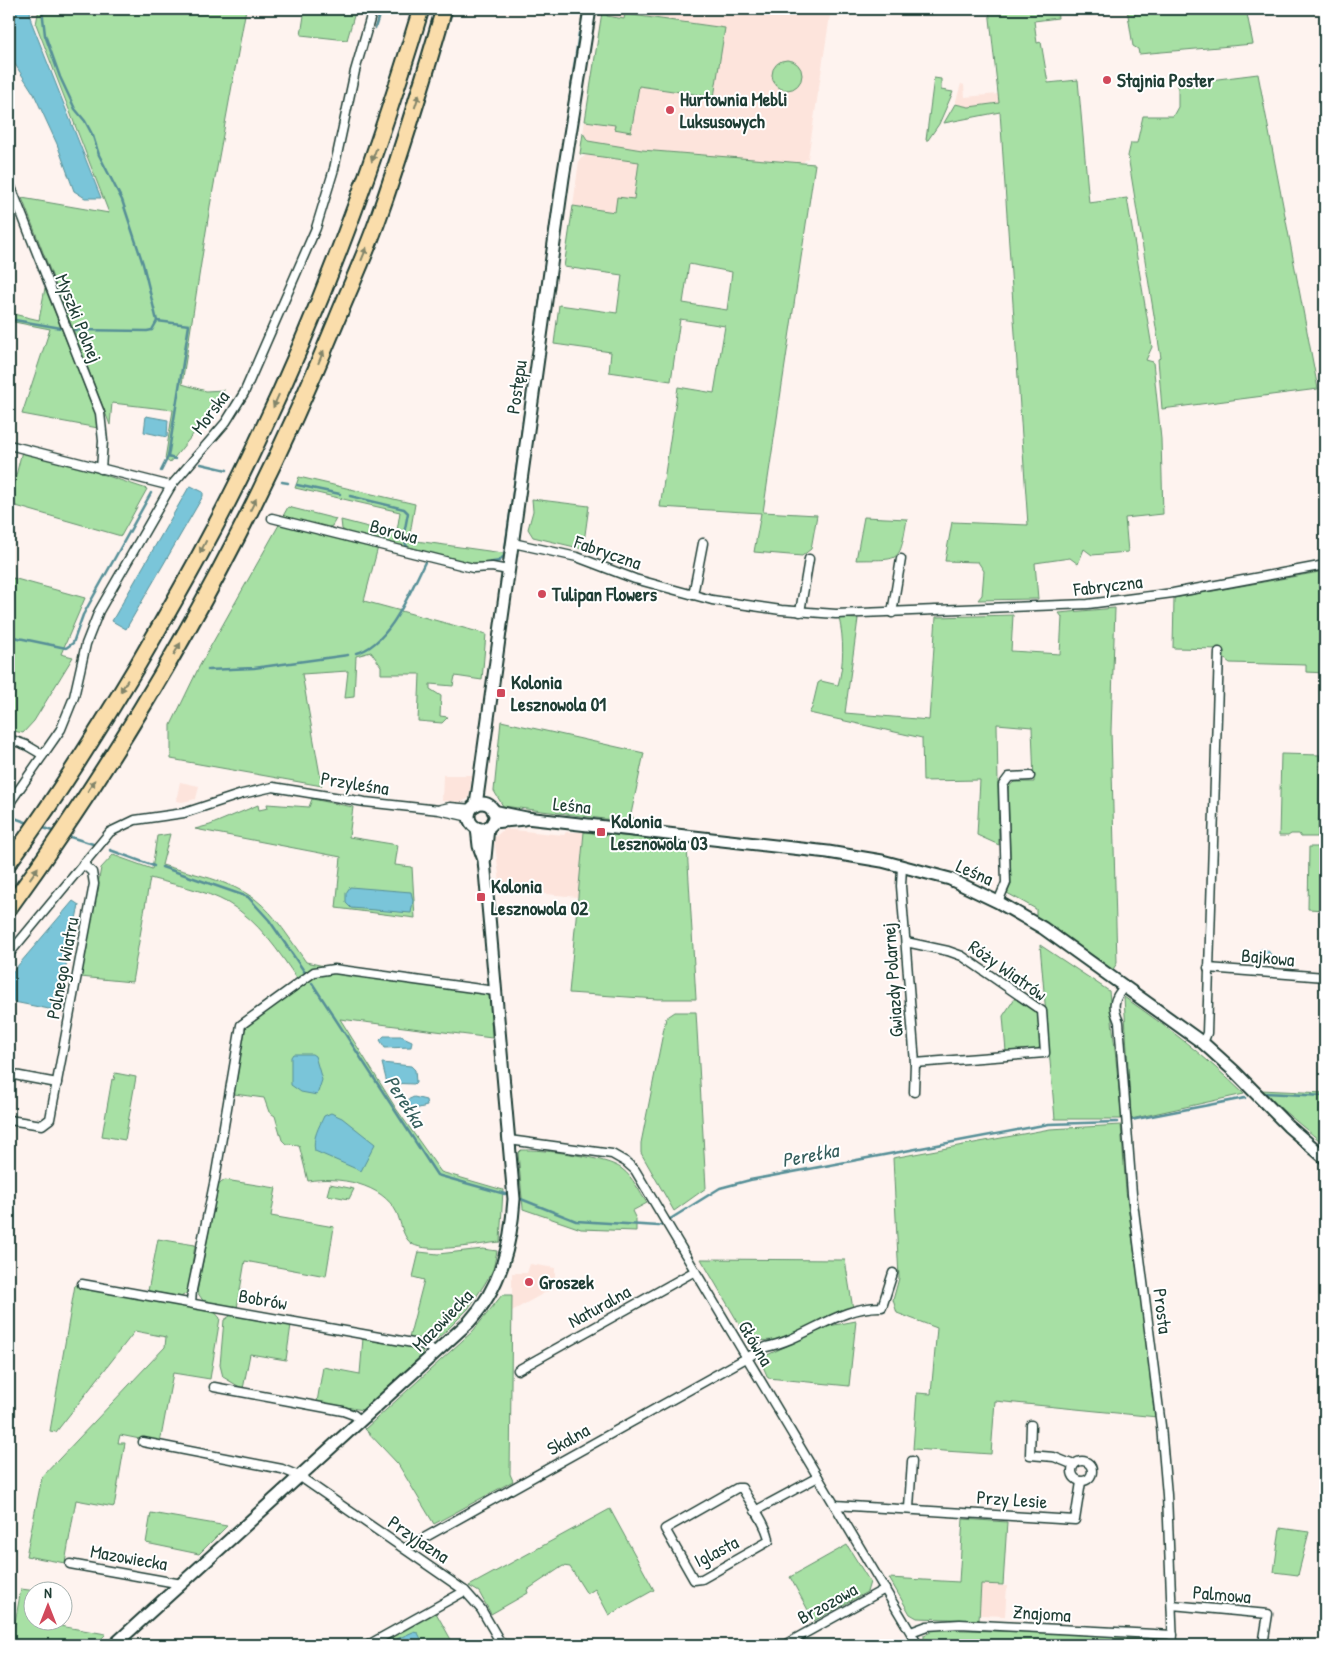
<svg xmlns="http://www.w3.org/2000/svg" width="1334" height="1654" viewBox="0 0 1334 1654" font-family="'Patrick Hand',sans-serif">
<rect width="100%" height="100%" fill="#fef3ef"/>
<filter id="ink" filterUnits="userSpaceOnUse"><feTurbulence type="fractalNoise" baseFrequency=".02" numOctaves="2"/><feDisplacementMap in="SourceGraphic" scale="10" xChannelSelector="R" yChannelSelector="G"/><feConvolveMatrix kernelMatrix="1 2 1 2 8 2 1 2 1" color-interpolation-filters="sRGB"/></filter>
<g filter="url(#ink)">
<g fill="#fde4dc">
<polygon points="602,9 831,9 808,158 802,163 642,150 588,141 583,133 585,121 615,125 614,128 638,86 714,97 725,28 626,14 624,19 607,16 607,13 602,12"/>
<polygon points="961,84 964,85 965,97 998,94 999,103 969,107 955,104"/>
<polygon points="586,155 639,162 634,199 615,212 573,206 579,160"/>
<polygon points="443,775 472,775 469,798 462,802 442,801"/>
<polygon points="180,782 199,786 196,799 182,802 176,801"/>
<polygon points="504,829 564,835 566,832 584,832 578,897 501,890 494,838"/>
<polygon points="530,1264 555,1268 555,1287 512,1311 512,1273 527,1273"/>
<polygon points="981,1584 1007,1586 1005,1616 979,1615"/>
</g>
<g fill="#a7e0a4" stroke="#638e6c" fill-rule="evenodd">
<polygon points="39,9 246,9 210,206 182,384 206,391 224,390 215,407 170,463 165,459 173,410 112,403 110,425 22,198 109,213 36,24"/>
<polygon points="305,9 356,9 347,40 301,35"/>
<polygon points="989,9 1057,9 1058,18 1034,21 1037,43 1041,42 1048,83 1078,80 1089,203 1127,198 1152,347 1146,360 1153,362 1161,439 1163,514 1125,518 1128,552 1092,555 1084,549 1078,564 1070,558 1035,563 1038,599 978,600 982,595 984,571 978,562 945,561 952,522 1028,525 1000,112 944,123 955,104 969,107 999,103"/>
<polygon points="1127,9 1246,9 1253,44 1139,54 1138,49 1133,46"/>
<polygon points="602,12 607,13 607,16 624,19 625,14 725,28 714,97 639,86 631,132 614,129 615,125 585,121"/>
<circle cx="787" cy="75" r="15"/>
<polygon points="1258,74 1318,389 1162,409 1158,359 1161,358 1128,156 1131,143 1137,143 1143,116 1173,116 1178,107 1178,84"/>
<polygon points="934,78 941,79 941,90 953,92 939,124 928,140 926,140"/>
<path d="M583 133 588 141 642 150 815 164 763 512 817 515 811 549 802 556 754 552 761 513 660 507 678 387 714 393 725 326 680 319 671 381 609 372 611 352 554 344 559 305 617 313 622 275 564 267 573 206 615 212 617 197 634 199 639 162 580 154ZM689 264 732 272 727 310 683 303Z"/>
<polygon points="45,288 98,420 98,428 22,414 50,329 9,321 9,313 39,320"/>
<polygon points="22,451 68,463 147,489 121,536 9,504"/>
<polygon points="299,477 415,504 409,540 503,553 506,553 506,557 493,564 478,566 346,532 342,529 341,520 376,529 381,527 397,531 400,512 295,488"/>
<polygon points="532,499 589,506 583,549 533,537 528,529 533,511"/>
<polygon points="288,507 336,519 332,526 327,528 283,516"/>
<path d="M864 517 907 519C899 565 901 559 856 560Z"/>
<polygon points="280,523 378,547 364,601 486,634 482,680 455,676 453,686 430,684 430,689 441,696 440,716 448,717 442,723 418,721 420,674 381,674 381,666 371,652 356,656 354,697 345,698 348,671 302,674 322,786 171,759 171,725 199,667"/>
<polygon points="1325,571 1325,673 1306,672 1306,665 1230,663 1222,657 1221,649 1173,648 1174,598"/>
<polygon points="9,577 85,598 61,654 73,657 34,721 23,733 9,730"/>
<path d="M1115 608 1111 731 1117 963 1112 971 1036 916V909L1007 893 1011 885 1008 787 1014 782H1034L1032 727 997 724 999 845 977 835 980 780 923 781 922 738 809 713 812 708 818 683 821 681 838 685C844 665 844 638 839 618L858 619 845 713 929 720 936 617 1013 615 1011 651 1060 654 1062 617 1059 613Z"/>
<polygon points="501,721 644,753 631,814 636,823 503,806 494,791"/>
<polygon points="1281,754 1320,755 1318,837 1301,837 1299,834 1291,834 1288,836 1279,836"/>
<polygon points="312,799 353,807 349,837 398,845 395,865 412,867 415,918 336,908 341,857 195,829 210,825 258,805 259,810 268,808 267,804 309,807"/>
<polygon points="584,832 682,842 682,846 687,847 696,999 657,999 569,993"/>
<path d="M170 834 162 865C193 874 229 880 255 899 276 915 291 941 306 962L324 966 298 980C279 952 259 921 228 903 205 890 175 885 150 878L132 982 80 977 101 868 113 855 152 869 157 836Z"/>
<polygon points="1309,847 1325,847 1325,910 1308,909"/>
<polygon points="1040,945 1109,991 1122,1119 1055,1119"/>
<path d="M334 972 486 993 490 996 492 1038 340 1019 397 1110 441 1172 503 1190 500 1242C480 1244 429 1254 412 1244 403 1238 401 1223 397 1213 382 1183 338 1176 308 1181L299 1145 286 1144 282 1140 275 1116 269 1112 264 1098 234 1094 245 1029 251 1021 312 977Z"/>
<path d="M1124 997C1169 1028 1205 1056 1244 1094L1131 1119Z"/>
<polygon points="1015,998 1040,1014 1042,1044 1037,1050 1006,1052 1003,1016"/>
<polygon points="675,1012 696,1012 706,1188 674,1211 641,1153 641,1143 666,1018"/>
<polygon points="115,1073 136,1077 125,1140 102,1136 112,1079 114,1080"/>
<polygon points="1261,1090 1325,1093 1325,1145 1267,1097"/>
<polygon points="1121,1125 1126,1191 1157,1417 995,1401 991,1454 913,1449 917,1393 931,1394 937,1328 897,1313 893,1300 899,1278 893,1158 1050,1129"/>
<path d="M521 1150C541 1149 608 1157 622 1169 633 1177 640 1193 647 1203L632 1211 636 1219V1231L581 1229 523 1209 518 1153Z"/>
<polygon points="225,1180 276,1188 271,1216 334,1227 326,1276 245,1261 237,1308 204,1302 197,1292 218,1185"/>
<polygon points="330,1184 354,1189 349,1199 327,1195"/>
<polygon points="158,1239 195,1245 188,1292 181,1297 148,1291"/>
<polygon points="483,1249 497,1251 493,1270 484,1285 468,1309 447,1330 437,1339 427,1342 409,1338 424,1280 413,1277 419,1252 438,1254"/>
<polygon points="701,1259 845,1260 853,1309 778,1340 749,1341"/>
<polygon points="75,1285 212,1309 220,1318 210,1379 173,1373 160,1443 120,1435 118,1443 125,1443 114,1507 76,1500 65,1563 26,1556 42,1477 165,1347 166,1337 135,1331 56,1432 50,1431"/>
<polygon points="502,1295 512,1295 510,1474 513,1481 434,1524 398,1464 365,1429 473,1331"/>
<polygon points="233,1314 291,1325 286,1360 250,1354 243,1389 223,1377 220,1365 224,1320"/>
<polygon points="856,1321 849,1386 768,1378 762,1364 765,1356 829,1326"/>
<polygon points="363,1338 420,1348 423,1351 422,1355 363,1410 317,1402 323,1367 360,1374"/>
<polygon points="610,1509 654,1590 609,1615 595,1589 587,1594 570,1567 563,1566 527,1590 528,1593 491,1614 479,1592 469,1586"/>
<polygon points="151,1513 227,1526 199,1554 146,1543"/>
<polygon points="963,1519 1007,1522 1003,1585 981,1584 979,1620 917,1618 910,1614 889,1578 959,1582"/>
<polygon points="1280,1528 1309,1532 1298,1575 1274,1572"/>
<polygon points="847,1545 870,1582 867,1592 814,1621 790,1577"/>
<polygon points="21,1589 36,1591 32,1592 32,1622 55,1622 54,1625 106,1634 95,1645 11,1645"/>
<polygon points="435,1611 454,1645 374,1645"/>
<polygon points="928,1629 1167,1636 1167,1645 927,1645 924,1640 924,1635 931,1632"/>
</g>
<g fill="#7ac5d9" stroke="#568f97">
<polygon points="9,9 30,9 31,21 101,198 85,198 74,191 57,144 34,94 9,55"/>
<polygon points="146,416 168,420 167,437 144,432"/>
<polygon points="191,486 203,492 203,496 126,629 112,621 189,487"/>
<polygon points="350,887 411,892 413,901 411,913 351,908 346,903 346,893"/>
<polygon points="73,901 79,905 57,1007 54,1010 9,1001 9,976"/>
<circle cx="1263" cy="957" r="8"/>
<polygon points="384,1036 401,1036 412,1041 411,1047 385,1048 380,1040"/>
<polygon points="293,1054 312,1054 315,1056 322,1080 317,1095 301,1092 291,1085 291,1057"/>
<polygon points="382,1063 411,1066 415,1070 416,1082 414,1084 387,1083"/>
<polygon points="414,1097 426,1100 427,1106 411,1110 407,1108 405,1101"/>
<path d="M331 1113 342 1118 375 1144 361 1171 315 1151C312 1138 319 1127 324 1116Z"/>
<polygon points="413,1632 418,1633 424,1645 397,1645 397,1639"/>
</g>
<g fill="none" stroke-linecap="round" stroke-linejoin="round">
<g stroke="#568f97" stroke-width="2.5">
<polyline points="42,9 45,35 60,77 75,109 85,121 93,136 99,155 122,200 143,264 157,321 152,330 147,331 75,330"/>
<polyline points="375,28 381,9"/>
<polyline points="564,138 579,33"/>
<polyline points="9,319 61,328"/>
<polyline points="157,321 189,325 168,457 175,459"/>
<polyline points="536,328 553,212"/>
<polyline points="201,464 227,470"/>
<polyline points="161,471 168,457"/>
<polyline points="282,482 288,483"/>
<polyline points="297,485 340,494"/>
<polyline points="350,496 404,509 408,513 403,539 408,548 413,549"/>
<polyline points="481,564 499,561 504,556 524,415"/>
<polyline points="9,636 66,648 73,643 83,615 151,493"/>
<path d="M356 653C389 646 411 590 425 562"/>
<polyline points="208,670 254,668 348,655"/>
<polyline points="9,816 31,824"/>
<polyline points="41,827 55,832"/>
<polyline points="67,836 93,844"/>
<polyline points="110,850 154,866"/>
<polyline points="162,867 248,897 269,920 306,974"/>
<polyline points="312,983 437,1175 505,1194"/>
<polyline points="1265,1093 1325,1096"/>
<polyline points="1131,1120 1245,1098"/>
<polyline points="521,1199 576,1221 659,1226 720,1188 750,1180 1049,1124 1117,1122"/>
</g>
<g stroke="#1f3d34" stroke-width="11">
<g id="street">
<polyline points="9,182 100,413 103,441 101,469"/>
<polyline points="9,445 171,486"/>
<polyline points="272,518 473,568 492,567 508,570"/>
<polyline points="513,543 577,557 635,579 712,600 781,610 836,614 1088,604 1173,593 1325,565"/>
<polyline points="693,595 703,543"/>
<polyline points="800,612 809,559"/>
<polyline points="892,613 901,559"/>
<polyline points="9,739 26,745 43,755"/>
<polyline points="9,804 61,729 74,697 86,644 99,611 171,486 226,422 244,393 316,228 334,169 355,71 373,9"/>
<polyline points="441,809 450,807 472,809"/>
<polyline points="902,866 901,886 915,1063 914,1092"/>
<polyline points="998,902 1006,883 1003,785 1009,777 1030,776"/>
<polyline points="906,942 948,951 962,956 1042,1011 1045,1053 915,1063"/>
<polyline points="9,954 110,832 135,820 184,813 242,794 273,787 365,802 439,810 469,817"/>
<polyline points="1208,968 1325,977"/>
<path d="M1125 986C1113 999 1112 1006 1119 1022L1132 1194 1161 1426 1167 1495 1173 1645"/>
<polyline points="1203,1043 1207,1033 1219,652"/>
<polyline points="9,1074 57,1083"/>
<polyline points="9,1120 42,1125 50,1119 94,884 92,872 83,864"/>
<polyline points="509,1140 612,1154 626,1162 635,1170 918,1645"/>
<polyline points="82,1284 424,1345 437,1352"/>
<polyline points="191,1303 192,1290 215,1179 241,1025 314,972 334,969 495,991"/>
<polyline points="518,1370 695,1271"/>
<polyline points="214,1387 343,1411 354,1415 360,1420"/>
<polyline points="1031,1425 1030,1455 1054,1457 1074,1465"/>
<polyline points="143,1442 282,1469 299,1476 465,1591 481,1609 502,1645"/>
<circle cx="1082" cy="1471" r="10"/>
<path d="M737 1488H742C749 1501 769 1527 769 1541L702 1579 694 1580 665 1529Z"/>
<polyline points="835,1505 1075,1520 1081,1482"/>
<polyline points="909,1508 912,1461"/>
<polyline points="755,1511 818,1477"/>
<path d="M406 1548 766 1347C806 1339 839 1306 882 1307L893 1273"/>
<polyline points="70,1564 182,1584"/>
<polyline points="1172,1605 1268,1614 1263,1645"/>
<polyline points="911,1632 927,1626 960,1624 1173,1635"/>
<polyline points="368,1645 465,1591"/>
<polyline points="784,1645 885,1589"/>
</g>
</g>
<g stroke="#1f3d34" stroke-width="15">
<g id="secondary">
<circle cx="482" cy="816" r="13"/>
<polyline points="476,805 563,178 590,9"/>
<polyline points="493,811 526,818 828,852 882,861 950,879 998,902 1043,928 1203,1043 1234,1071 1288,1126 1325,1158"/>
<polyline points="493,822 524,819"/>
<polyline points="485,858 488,827"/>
<path d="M114 1645 469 1322C501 1287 511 1245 514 1199L484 860 479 846 477 828"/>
</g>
</g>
<g stroke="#1f3d34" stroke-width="19">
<g id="highway">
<path d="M9 862C56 799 97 733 137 666 180 592 223 516 259 438 325 300 377 155 421 9"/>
<path d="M9 908C141 726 252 528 337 319 351 285 367 251 379 216 403 148 424 78 444 9"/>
</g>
</g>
<use href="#street" stroke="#fff" stroke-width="8"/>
<use href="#secondary" stroke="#fff" stroke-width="11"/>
<use href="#highway" stroke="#faddab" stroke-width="15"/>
</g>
<defs><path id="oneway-solid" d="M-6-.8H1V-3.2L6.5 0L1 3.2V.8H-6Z" transform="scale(1.25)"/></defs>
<g fill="#82856a">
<use href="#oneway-solid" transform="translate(417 101) rotate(-72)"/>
<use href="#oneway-solid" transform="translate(374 155) rotate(110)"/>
<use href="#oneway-solid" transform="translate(364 254) rotate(-68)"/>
<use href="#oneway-solid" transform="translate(321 357) rotate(-67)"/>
<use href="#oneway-solid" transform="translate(276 401) rotate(114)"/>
<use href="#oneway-solid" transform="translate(253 505) rotate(-63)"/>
<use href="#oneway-solid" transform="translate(203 547) rotate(117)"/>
<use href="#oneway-solid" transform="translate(177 649) rotate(-60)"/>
<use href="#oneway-solid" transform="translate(124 686) rotate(121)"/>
<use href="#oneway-solid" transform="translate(91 786) rotate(-58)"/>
<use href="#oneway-solid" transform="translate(34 873) rotate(-55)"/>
</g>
</g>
<g fill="#d1495b" stroke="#fff" stroke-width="2">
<circle cx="1107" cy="80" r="5"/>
<circle cx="670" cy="110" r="5"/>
<circle cx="542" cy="594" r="5"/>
<rect x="496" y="688" width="10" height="10" rx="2.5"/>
<rect x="596" y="827" width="10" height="10" rx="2.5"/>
<rect x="476" y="892" width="10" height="10" rx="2.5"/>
<circle cx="529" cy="1282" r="5"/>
</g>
<g text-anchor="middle" stroke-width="4" stroke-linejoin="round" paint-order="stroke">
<g font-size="19" font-weight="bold" fill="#1f3d34" stroke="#fff" text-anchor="start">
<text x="1117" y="87">Stajnia Poster</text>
<text x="680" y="106">Hurtownia Mebli<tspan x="680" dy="22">Luksusowych</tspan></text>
<text x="552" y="601">Tulipan Flowers</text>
<text x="511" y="689">Kolonia<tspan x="511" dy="22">Lesznowola 01</tspan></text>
<text x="611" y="828">Kolonia<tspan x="611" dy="22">Lesznowola 03</tspan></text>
<text x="491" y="893">Kolonia<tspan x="491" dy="22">Lesznowola 02</tspan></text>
<text x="539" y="1289">Groszek</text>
</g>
<g font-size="19" fill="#1f3d34" stroke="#fff">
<text transform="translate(79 318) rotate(68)" y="7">Myszki Polnej</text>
<text transform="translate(516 387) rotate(-82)" y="7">Postępu</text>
<text transform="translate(210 412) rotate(-53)" y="7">Morska</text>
<text transform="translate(394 531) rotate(15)" y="7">Borowa</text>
<text transform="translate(608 552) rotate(19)" y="7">Fabryczna</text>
<text transform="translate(1108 585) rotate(-7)" y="7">Fabryczna</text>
<text transform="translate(355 783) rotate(9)" y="7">Przyleśna</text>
<text transform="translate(572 805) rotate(6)" y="7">Leśna</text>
<text transform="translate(975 872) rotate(24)" y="7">Leśna</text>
<text transform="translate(1268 957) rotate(5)" y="7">Bajkowa</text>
<text transform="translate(62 968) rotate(-79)" y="7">Polnego Wiatru</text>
<text transform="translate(1008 970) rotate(35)" y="7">Róży Wiatrów</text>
<text transform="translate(892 980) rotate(-94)" y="7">Gwiazdy Polarnej</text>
<text transform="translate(263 1299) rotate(10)" y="7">Bobrów</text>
<text transform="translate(599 1306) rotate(-29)" y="7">Naturalna</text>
<text transform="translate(1163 1311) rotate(83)" y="7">Prosta</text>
<text transform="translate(442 1320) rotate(-46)" y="7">Mazowiecka</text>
<text transform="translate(756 1343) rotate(59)" y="7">Główna</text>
<text transform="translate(568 1439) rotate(-29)" y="7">Skalna</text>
<text transform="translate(1012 1499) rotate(4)" y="7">Przy Lesie</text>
<text transform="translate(419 1539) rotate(34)" y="7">Przyjazna</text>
<text transform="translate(716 1551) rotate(-27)" y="7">Iglasta</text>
<text transform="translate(129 1557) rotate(10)" y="7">Mazowiecka</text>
<text transform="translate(1222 1594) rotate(5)" y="7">Palmowa</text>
<text transform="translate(827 1603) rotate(-29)" y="7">Brzozowa</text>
<text transform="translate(1042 1613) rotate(4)" y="7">Znajoma</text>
</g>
<g font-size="20" font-style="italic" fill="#365f5d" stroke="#fff">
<text transform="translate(405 1101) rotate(57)" y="7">Perełka</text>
<text transform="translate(810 1155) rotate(-11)" y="7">Perełka</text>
</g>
</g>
<rect width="1334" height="1654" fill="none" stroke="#fff" stroke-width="30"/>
<rect x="15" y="15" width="1304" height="1624" fill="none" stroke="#1f3d34" stroke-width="2" filter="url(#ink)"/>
<g transform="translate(48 1606)"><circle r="24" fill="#ffffff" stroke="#a5b1ae"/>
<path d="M0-4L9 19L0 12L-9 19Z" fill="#d1495b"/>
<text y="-8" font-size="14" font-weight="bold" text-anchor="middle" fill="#1f3d34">N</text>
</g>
</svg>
